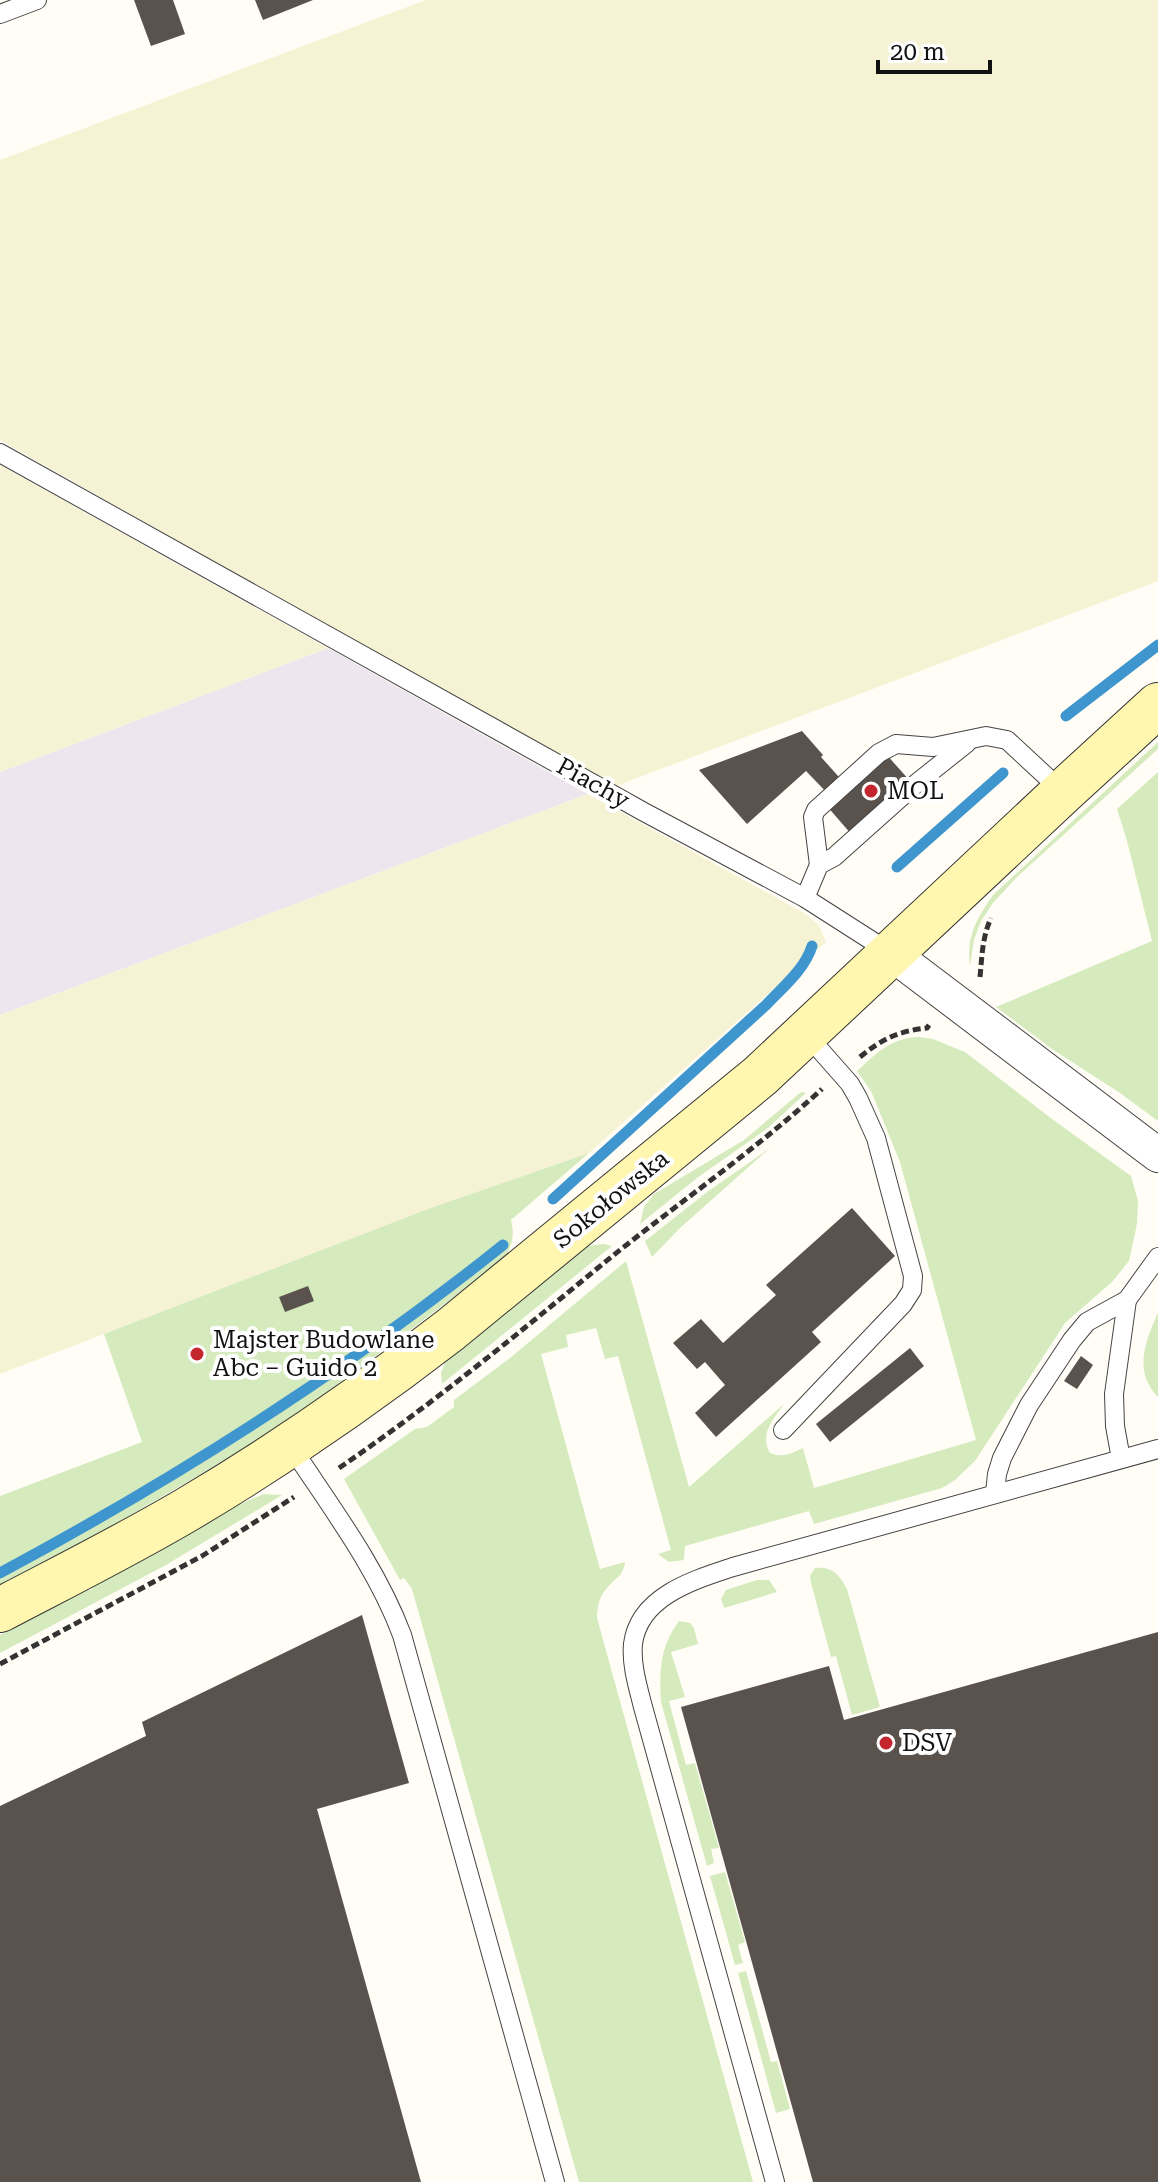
<svg xmlns="http://www.w3.org/2000/svg" width="1158" height="2182" viewBox="0 0 1158 2182" font-family="'Roboto Serif',serif">
<rect width="100%" height="100%" fill="#fffdf5"/>
<polygon fill="#eee6ef" points="328,648 588,794 0,1015 0,772"/>
<g fill="#f6f3d4">
<polygon points="426,0 1158,0 1158,581 616,786 429,684 0,440 0,160"/>
<polygon points="0,465 202,578 328,648 0,772"/>
<polygon points="588,794 804,913 818,924 826,942 589,1153 428,1209 0,1374 0,1015"/>
</g>
<g fill="#d5ebbd">
<path d="M1158 742V749L1016 878 993 903 981 921 974 940 970 966C966 937 977 918 993 895Z"/>
<polygon points="1158,772 1158,1121 1120,1093 1052,1049 996,1007 1152,941 1127,841 1117,809"/>
<path d="M919 1037 933 1039 965 1052 1052 1119 1131 1176 1138 1201 1137 1224 1129 1261 1112 1282 1065 1323 975 1461 955 1480 942 1488 814 1524 809 1511 685 1546 684 1560 669 1562 658 1554 671 1550 618 1356 605 1359 596 1328 566 1335 568 1347 541 1354 600 1569 625 1562C623 1577 615 1578 607 1588 599 1597 597 1607 597 1618L753 2182H579L412 1589 404 1578 400 1580 344 1479 415 1429 427 1427 454 1407V1400L510 1358 626 1261 689 1487 784 1404C773 1420 759 1434 770 1453 782 1458 791 1454 803 1448L814 1488 976 1440 900 1162 871 1091 857 1071C877 1053 890 1038 919 1037Z"/>
<polygon points="801,1092 806,1093 768,1128 697,1178 640,1224 644,1207 654,1194 744,1140"/>
<polygon points="770,1148 680,1228 652,1257 645,1241 707,1192"/>
<path d="M589 1153 511 1220C515 1237 512 1246 503 1260L356 1371 268 1435 98 1534 0 1587V1496L142 1442 104 1334 428 1209Z"/>
<polygon points="604,1244 612,1246 442,1384 441,1373 447,1357 587,1246"/>
<path d="M1158 1313V1397C1133 1372 1145 1341 1158 1313Z"/>
<polygon points="264,1494 282,1495 166,1565 0,1653 0,1635 87,1590 91,1590 95,1584 235,1504 240,1504"/>
<path d="M815 1568C832 1566 839 1574 847 1589L880 1707 852 1715 836 1656 831 1657 811 1583 810 1576Z"/>
<polygon points="757,1580 769,1580 777,1592 724,1608 721,1599 726,1590"/>
<path d="M679 1621 690 1623 694 1628 698 1644 671 1652 685 1697 669 1701 686 1765 695 1763 719 1848 711 1849 714 1863 707 1866 661 1702C659 1672 660 1646 679 1621Z"/>
<polygon points="725,1872 745,1942 738,1945 743,1963 735,1965 710,1876"/>
<polygon points="746,1971 771,2062 777,2061 790,2109 776,2113 738,1973"/>
</g>
<g fill="none" stroke-linecap="round" stroke-linejoin="round">
<g stroke="#3f96cf" stroke-width="11">
<polyline points="1066,716 1158,645"/>
<polyline points="897,867 1003,773"/>
<path d="M553 1199 766 1005C783 987 805 969 812 946"/>
<path d="M0 1573C177 1478 346 1371 503 1245"/>
</g>
</g>
<g fill="#5a524d">
<polygon points="134,0 173,0 185,34 151,46"/>
<polygon points="255,0 313,0 263,20"/>
<polygon points="802,731 823,755 821,757 847,786 885,753 911,782 852,835 826,805 833,799 806,771 747,824 699,770"/>
<polygon points="852,1208 895,1256 812,1332 821,1342 716,1437 695,1413 725,1385 705,1362 697,1369 673,1343 701,1319 723,1343 776,1295 766,1285"/>
<polygon points="308,1286 314,1301 285,1312 279,1297"/>
<polygon points="910,1348 924,1366 830,1442 816,1424"/>
<polygon points="1081,1356 1093,1365 1077,1389 1064,1381"/>
<polygon points="362,1615 409,1783 317,1809 421,2182 0,2182 0,1806 146,1736 142,1722"/>
<polygon points="1158,1632 1158,2182 813,2182 681,1707 829,1666 844,1720"/>
</g>
<g fill="none" stroke-linecap="round" stroke-linejoin="round">
<g stroke="#444" stroke-width="20">
<g id="lane">
<polyline points="0,14 37,0"/>
<polyline points="0,453 644,812 805,898 891,953"/>
<polyline points="819,865 813,817 816,810 879,753 896,744 933,747 986,736 1007,740 1063,792"/>
<polyline points="805,898 819,865 834,857 918,782 967,743"/>
<polyline points="783,1430 903,1304 912,1290 913,1276 876,1138 858,1098 850,1084 806,1034"/>
<path d="M290 1445C330 1506 376 1566 402 1635L555 2182"/>
<polyline points="1121,1459 1115,1426 1114,1394 1127,1300"/>
<polyline points="995,1493 997,1474 1002,1458 1029,1405 1072,1340 1087,1322 1127,1300 1158,1257"/>
<path d="M775 2182 643 1707C638 1687 631 1665 633 1644 639 1596 694 1580 733 1567L1158 1449"/>
</g>
</g>
<g stroke="#444" stroke-width="36">
<polyline id="street" points="891,953 1158,1155"/>
</g>
<g stroke="#333" stroke-width="46">
<path id="secondary" d="M0 1610C63 1577 127 1545 188 1509 279 1455 366 1395 450 1330L760 1076 1063 792 1158 705"/>
</g>
<g stroke="#333" stroke-width="5" stroke-dasharray="8 4" stroke-linecap="butt">
<path d="M980 977C982 957 982 938 991 918"/>
<path d="M860 1057C882 1039 898 1031 927 1028L929 1025"/>
<path d="M339 1468C430 1406 514 1337 599 1267 672 1207 751 1154 822 1089"/>
<polyline points="0,1664 202,1556 294,1497"/>
</g>
<use href="#lane" stroke="#fff" stroke-width="18"/>
<use href="#street" stroke="#fff" stroke-width="34"/>
<use href="#secondary" stroke="#fff6b0" stroke-width="44"/>
</g>
<g fill="#c4262e" stroke="#fff" stroke-width="3">
<circle cx="871" cy="791" r="8"/>
<circle cx="197" cy="1354" r="8"/>
<circle cx="886" cy="1743" r="8"/>
</g>
<g text-anchor="middle" stroke-width="8" stroke-linejoin="round" paint-order="stroke">
<g font-size="24" fill="#111" stroke="#fff">
<text transform="translate(593 783) rotate(29)" y="8">Piachy</text>
<text transform="translate(611 1199) rotate(-39)" y="8">Sokołowska</text>
</g>
<g font-size="24" fill="#111" stroke="#fff" text-anchor="start">
<text x="887" y="799">MOL</text>
<text x="213" y="1348">Majster Budowlane<tspan x="213" dy="28">Abc – Guido 2</tspan></text>
<text x="902" y="1751">DSV</text>
</g>
</g>
<path d="M878 60v12h112v-12" fill="none" stroke="#111111" stroke-width="4"/>
<text x="890" y="60" font-size="24" fill="#111111" stroke="#ffffff" stroke-width="6" paint-order="stroke">20 m</text>
</svg>
